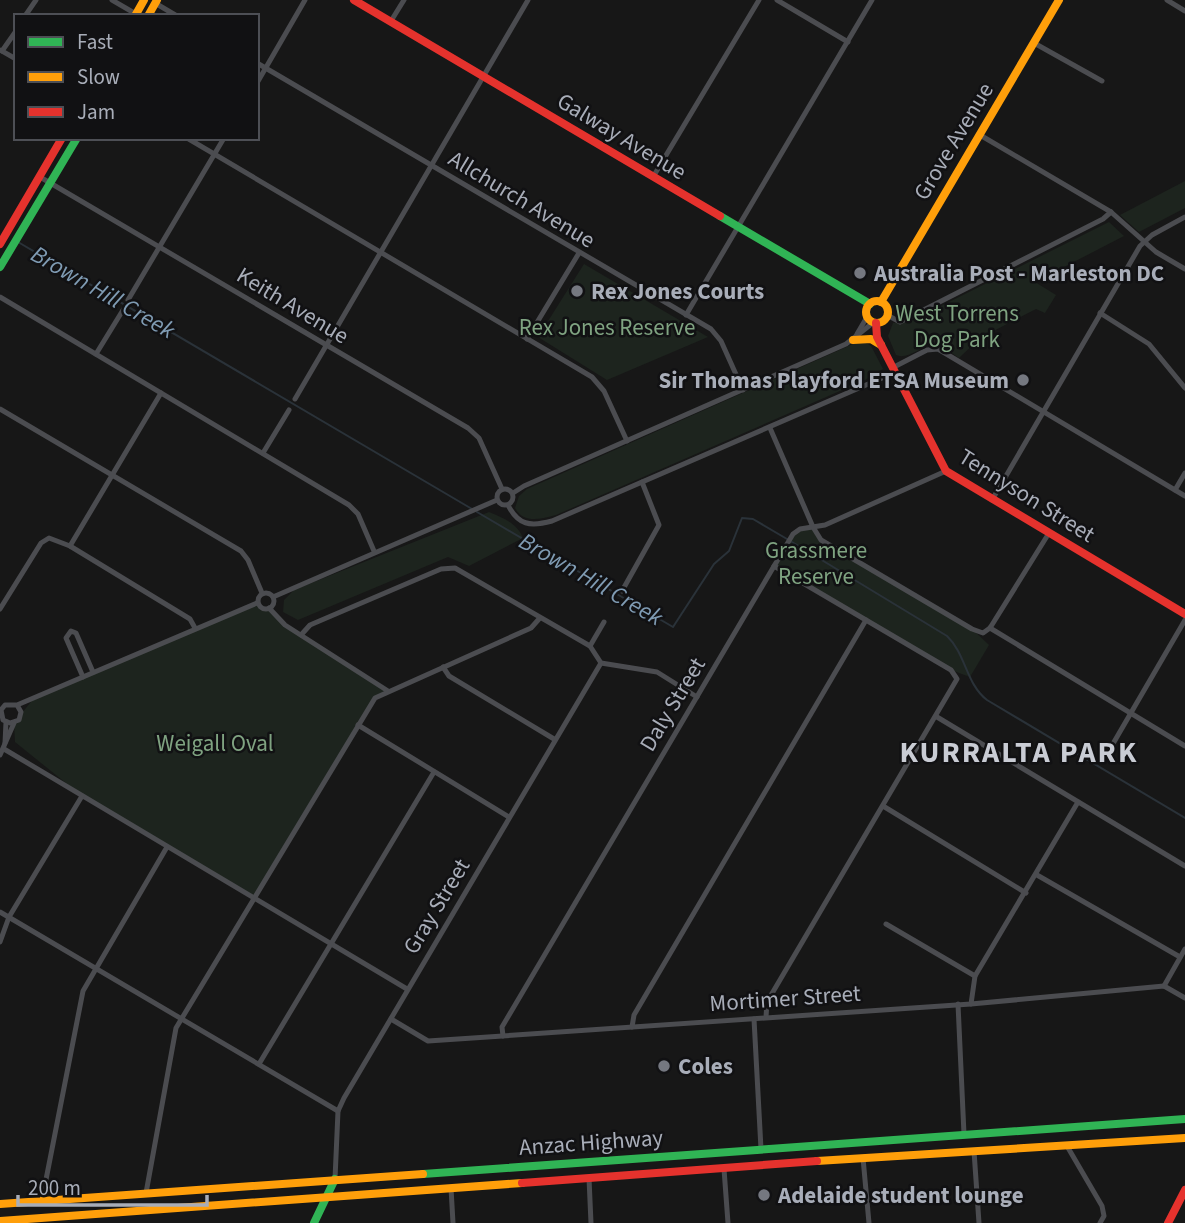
<svg xmlns="http://www.w3.org/2000/svg" width="1185" height="1223" viewBox="0 0 1185 1223" font-family="'Source Sans 3',sans-serif">
<rect width="100%" height="100%" fill="#171717"/>
<g fill="#1d241e">
<polygon points="1185,181 1185,208 1139,232 1120,215"/>
<path d="M1109 222 1124 236 1035 282 1056 295 1045 313 1036 309 980 338 959 358C953 354 946 348 939 346 925 341 909 361 896 355L888 336 893 323H907Z"/>
<polygon points="584,264 708,337 607,380 538,337"/>
<path d="M862 340 871 346 883 369 865 380 556 515C540 519 524 524 515 508L519 496 527 489Z"/>
<path d="M489 512C503 518 517 523 523 538L469 566 448 557 298 620 283 612 284 600 294 590Z"/>
<polygon points="813,527 821,540 972,629 989,645 970,677 951,670 774,566 796,531"/>
<polygon points="257,603 262,608 269,608 285,625 388,691 375,699 254,898 82,796 15,742 14,723 34,698"/>
</g>
<g fill="none" stroke-linecap="round" stroke-linejoin="round">
<g stroke="#2a3239" stroke-width="2">
<polyline points="18,242 472,509"/>
<polyline points="477,512 673,627 714,564 729,551 742,518 753,519 787,539"/>
<path d="M792 542 947 636C966 654 966 684 987 700L1185 818"/>
</g>
<g stroke="#4b4c50" stroke-width="5">
<polyline points="112,0 136,14"/>
<polyline points="777,0 848,42"/>
<polyline points="1167,0 1185,11"/>
<polyline points="155,3 177,16"/>
<polyline points="25,16 36,0"/>
<polyline points="391,21 404,0"/>
<polyline points="1034,43 1102,81"/>
<polyline points="0,50 16,59"/>
<polyline points="2,51 16,31"/>
<polyline points="257,63 711,329 721,341 743,390"/>
<polyline points="257,83 305,0"/>
<polyline points="980,135 1111,212 1156,252 1185,269"/>
<polyline points="187,138 592,377 604,391 627,441"/>
<polyline points="40,177 468,428 479,438 502,489"/>
<polyline points="653,177 759,0"/>
<polyline points="0,297 349,505 358,514 374,551"/>
<polyline points="128,300 224,138"/>
<polyline points="1100,313 1149,344 1185,388"/>
<polyline points="686,315 872,0"/>
<polyline points="887,315 900,322 1103,219 1111,212"/>
<polyline points="857,334 867,317"/>
<polyline points="527,339 579,253"/>
<polyline points="96,354 123,310"/>
<polyline points="894,367 927,350 938,349 1185,496"/>
<polyline points="295,399 528,0"/>
<polyline points="0,409 241,551 248,560 262,593"/>
<polyline points="770,428 813,527 821,540 972,629 983,633 990,628"/>
<polyline points="263,453 289,410"/>
<circle cx="505" cy="497" r="8"/>
<polyline points="1175,490 1185,473"/>
<polyline points="513,493 524,486 846,344 874,322"/>
<polyline points="992,500 1140,246 1152,235 1185,217"/>
<path d="M508 505C518 525 530 527 552 521L896 372"/>
<polyline points="70,546 161,393"/>
<polyline points="622,591 659,525 642,482"/>
<circle cx="266" cy="601" r="8"/>
<polyline points="273,597 497,500"/>
<polyline points="269,608 285,625 388,691"/>
<polyline points="0,609 41,543 49,538 70,546 190,619 195,628"/>
<polyline points="990,628 1185,746"/>
<polyline points="990,628 1049,533"/>
<polyline points="301,635 310,625 441,569 455,568 590,646 601,663 657,672 697,697"/>
<polyline points="590,646 604,622"/>
<polyline points="443,667 449,676 554,739"/>
<polyline points="83,677 66,638 71,631 76,633 93,672"/>
<polyline points="17,705 21,712 19,720 10,723 3,720 1,710 5,705 17,705 257,603"/>
<polyline points="937,717 1185,866"/>
<polyline points="358,725 509,817"/>
<polyline points="5,743 6,722"/>
<polyline points="4,749 407,989"/>
<polyline points="1107,754 1185,620"/>
<polyline points="0,755 14,723"/>
<polyline points="883,806 1026,893"/>
<polyline points="1037,875 1180,957"/>
<polyline points="0,912 338,1111"/>
<polyline points="886,924 975,976"/>
<polyline points="0,942 9,917 82,796"/>
<polyline points="1164,986 1185,949"/>
<polyline points="958,1004 964,1134"/>
<polyline points="971,1004 975,976 1078,802"/>
<polyline points="766,1017 767,1002 957,679 951,670 774,566"/>
<polyline points="391,1019 428,1041 971,1004 1164,986 1185,998"/>
<polyline points="754,1019 761,1149"/>
<polyline points="632,1027 634,1015 866,620"/>
<polyline points="503,1036 502,1027 793,534 800,529 825,525 946,471"/>
<polyline points="259,1064 434,772"/>
<polyline points="1067,1146 1102,1206 1104,1216 1100,1223"/>
<polyline points="974,1151 979,1223"/>
<polyline points="863,1158 869,1223"/>
<polyline points="724,1169 728,1223"/>
<polyline points="589,1178 591,1223"/>
<polyline points="335,1179 338,1111 344,1098 601,663"/>
<polyline points="451,1188 453,1223"/>
<polyline points="146,1193 176,1028 375,698 531,628 539,619"/>
<polyline points="42,1200 83,991 167,847"/>
</g>
<g stroke="#30b455" stroke-width="8">
<polyline points="720,216 870,304"/>
<polyline points="0,267 77,138"/>
<polyline points="423,1174 1185,1119"/>
<polyline points="314,1223 335,1179"/>
</g>
<g stroke="#ff9f0a" stroke-width="8">
<polyline points="135,16 144,0"/>
<polyline points="148,16 157,0"/>
<circle cx="877" cy="312" r="11"/>
<polyline points="881,302 1059,0"/>
<polyline points="853,340 871,339 881,345"/>
<polyline points="817,1161 1185,1138"/>
<polyline points="0,1204 423,1174"/>
<polyline points="0,1221 522,1183"/>
</g>
<g stroke="#e5322d" stroke-width="8">
<polyline points="354,0 720,216"/>
<polyline points="0,244 62,138"/>
<polyline points="876,323 877,337 946,471 1185,614"/>
<polyline points="522,1183 817,1161"/>
<polyline points="1168,1223 1185,1190"/>
</g>
</g>
<g fill="#757880" stroke="#111113" stroke-width="2.5">
<circle cx="860" cy="273" r="7"/>
<circle cx="577" cy="291" r="7"/>
<circle cx="1023" cy="380" r="7"/>
<circle cx="664" cy="1066" r="7"/>
<circle cx="764" cy="1195" r="7"/>
</g>
<g text-anchor="middle" stroke-width="5" stroke-linejoin="round" paint-order="stroke">
<g font-size="23" fill="#a8adb8" stroke="#111113">
<text transform="translate(622 136) rotate(31)" y="8">Galway Avenue</text>
<text transform="translate(953 141) rotate(-59)" y="8">Grove Avenue</text>
<text transform="translate(522 199) rotate(31)" y="8">Allchurch Avenue</text>
<text transform="translate(293 305) rotate(31)" y="8">Keith Avenue</text>
<text transform="translate(1027 495) rotate(32)" y="8">Tennyson Street</text>
<text transform="translate(672 704) rotate(-59)" y="8">Daly Street</text>
<text transform="translate(436 906) rotate(-59)" y="8">Gray Street</text>
<text transform="translate(785 998) rotate(-4)" y="8">Mortimer Street</text>
<text transform="translate(591 1142) rotate(-4)" y="8">Anzac Highway</text>
</g>
<g font-size="23" font-weight="bold" fill="#a8adb8" stroke="#111113" text-anchor="start">
<text x="874" y="281">Australia Post - Marleston DC</text>
<text x="591" y="299">Rex Jones Courts</text>
<text x="1009" y="388" text-anchor="end">Sir Thomas Playford ETSA Museum</text>
<text x="678" y="1074">Coles</text>
<text x="778" y="1203">Adelaide student lounge</text>
</g>
<g font-size="23" fill="#7fa381" stroke="#111113">
<text x="957" y="321">West Torrens<tspan x="957" dy="26">Dog Park</tspan></text>
<text x="607" y="335">Rex Jones Reserve</text>
<text x="816" y="558">Grassmere<tspan x="816" dy="26">Reserve</tspan></text>
<text x="215" y="751">Weigall Oval</text>
</g>
<g font-size="24" font-style="italic" fill="#7f9bb3" stroke="#111113">
<text transform="translate(103 292) rotate(30)" y="8">Brown Hill Creek</text>
<text transform="translate(591 579) rotate(30)" y="8">Brown Hill Creek</text>
</g>
<g font-size="30" font-weight="bold" letter-spacing="2" fill="#c9ccd4" stroke="#111113">
<text x="1019" y="762">KURRALTA PARK</text>
</g>
</g>
<rect x="14" y="14" width="245" height="126" fill="#111113" stroke="#4d4f55" stroke-width="2"/>
<rect x="28" y="37" width="35" height="10" fill="#30b455" stroke="#4d4f55" stroke-width="2"/>
<text x="77" y="49" font-size="21" fill="#a8adb8">Fast</text>
<rect x="28" y="72" width="35" height="10" fill="#ff9f0a" stroke="#4d4f55" stroke-width="2"/>
<text x="77" y="84" font-size="21" fill="#a8adb8">Slow</text>
<rect x="28" y="107" width="35" height="10" fill="#e5322d" stroke="#4d4f55" stroke-width="2"/>
<text x="77" y="119" font-size="21" fill="#a8adb8">Jam</text>
<path d="M18 1195v10h189v-10" fill="none" stroke="#a8adb8" stroke-width="3.5"/>
<text x="28" y="1195" font-size="21" fill="#a8adb8" stroke="#111113" stroke-width="5" paint-order="stroke">200 m</text>
</svg>
